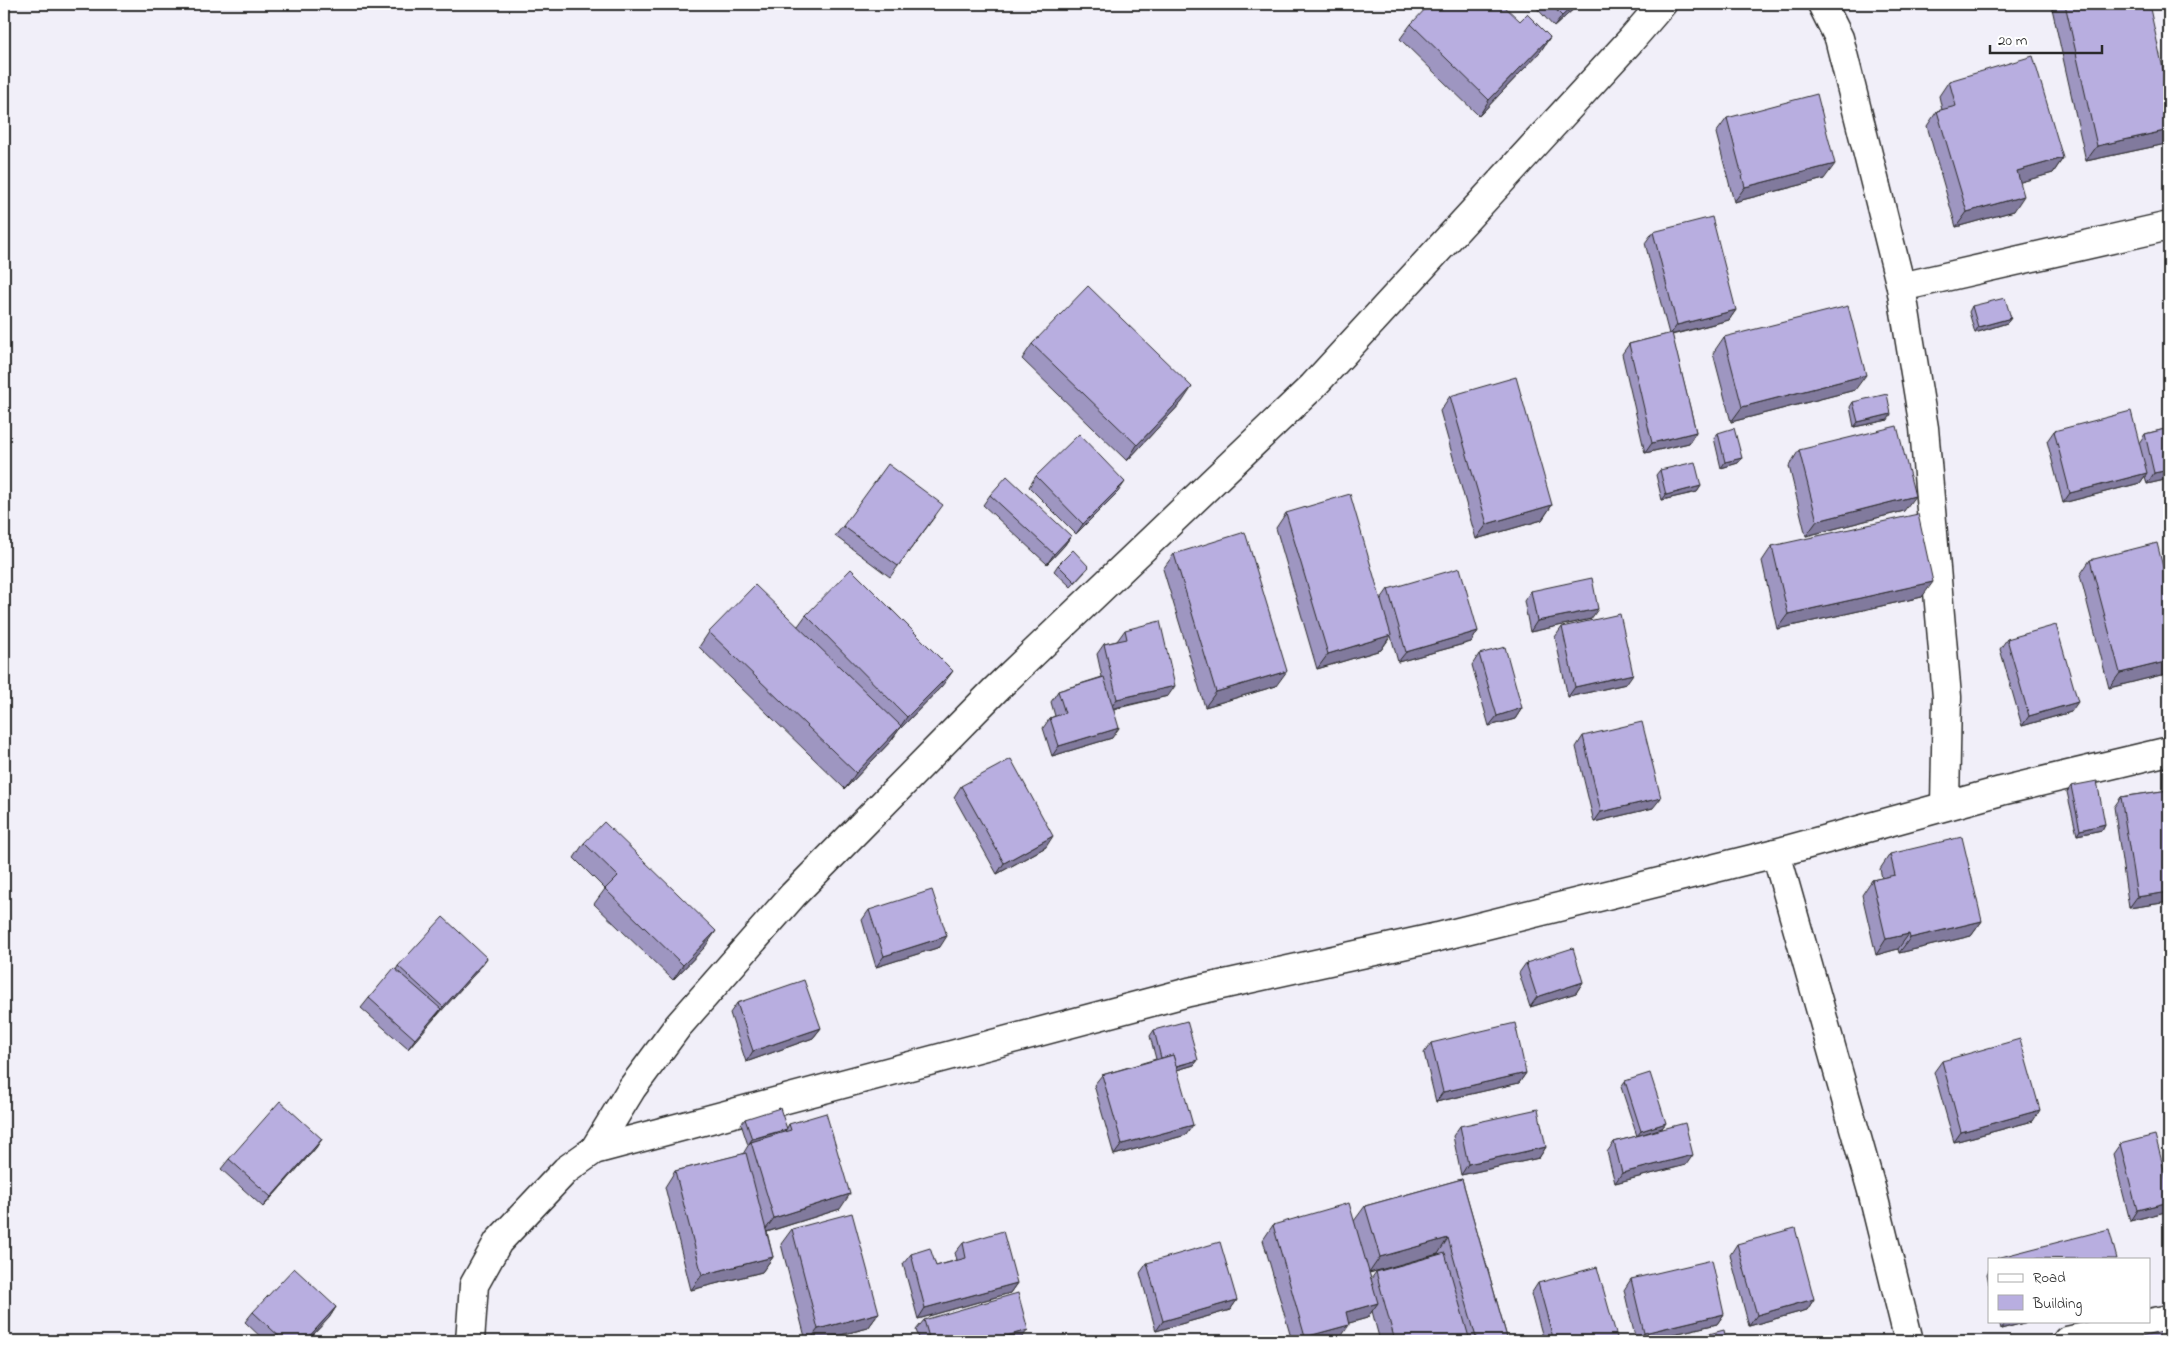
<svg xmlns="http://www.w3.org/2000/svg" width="2173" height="1345" viewBox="0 0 2173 1345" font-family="'Indie Flower',sans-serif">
<rect width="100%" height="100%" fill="#f1eff9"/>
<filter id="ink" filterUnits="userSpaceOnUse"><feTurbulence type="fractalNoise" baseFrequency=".02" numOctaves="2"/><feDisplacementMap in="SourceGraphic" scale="10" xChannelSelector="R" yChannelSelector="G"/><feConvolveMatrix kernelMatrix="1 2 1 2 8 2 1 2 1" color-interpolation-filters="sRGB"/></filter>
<g filter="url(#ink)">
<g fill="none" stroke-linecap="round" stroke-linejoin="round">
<g stroke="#2b2b2b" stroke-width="31">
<g id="minor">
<polyline points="1822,4 1839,38 1901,287 1924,428 1947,697 1945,805"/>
<polyline points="1901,287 2169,226"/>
<polyline points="1776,853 1872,1191 1909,1341"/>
<polyline points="594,1150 632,1088 678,1026 793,895 996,689 1313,386 1631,40 1662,4"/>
<polyline points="470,1341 474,1285 498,1242 566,1170 594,1150 1189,992 1438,937 1776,853 2001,791 2169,751"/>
<polyline points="2067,1341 2169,1319"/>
</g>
</g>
<use href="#minor" stroke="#fff" stroke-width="28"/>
</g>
<g fill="#9e96c1" stroke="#2b2b2b" fill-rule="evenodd">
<polygon points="1533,4 1579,4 1554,27"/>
<polygon points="2051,4 2149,4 2166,144 2086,161"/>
<polygon points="1520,21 1550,37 1540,52 1479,116 1400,39 1411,24"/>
<polygon points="1949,81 2063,158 2053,173 2020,182 2014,211 1956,227 1927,126 1937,111 1942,110 1939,96"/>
<polygon points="1727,118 1824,179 1734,202 1716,133"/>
<polygon points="1653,232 1736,310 1729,320 1672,335 1696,432 1689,443 1645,453 1622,354 1629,344 1669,334 1645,243"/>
<polygon points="1972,306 2011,318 2007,323 1975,333 1969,312"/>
<polygon points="1724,337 1855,390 1731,422 1713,353"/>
<polygon points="1032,344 1182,402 1127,461 1022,359"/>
<polygon points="1450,396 1552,505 1542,520 1476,539 1440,411"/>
<polygon points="1853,402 1888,420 1854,427 1850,407"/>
<polygon points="2169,428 2169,479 2147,484 2145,476 2140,483 2063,503 2047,441 2054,431 2139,443 2145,434"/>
<polygon points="1718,433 1742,458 1738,463 1721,468 1714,438"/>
<polygon points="1799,450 1904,511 1806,536 1789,466"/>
<polygon points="1660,470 1701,486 1697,492 1662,500 1656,475"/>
<polygon points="1036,476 1118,492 1076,534 1029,487"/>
<polygon points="990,495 1071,536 1064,546 1047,564 983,505"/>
<polygon points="1286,513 1381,599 1388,589 1478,631 1471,642 1398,662 1391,636 1381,650 1317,669 1276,528"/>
<polygon points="936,515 890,577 835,536 843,526"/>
<polygon points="1772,546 1922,597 1777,629 1762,561"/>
<polygon points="1174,554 1276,686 1205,707 1163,569"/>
<polygon points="2090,560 2169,673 2109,688 2080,575"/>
<polygon points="1058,565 1085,572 1071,587 1054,571"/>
<polygon points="1531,591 1591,619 1530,632 1524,601"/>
<polygon points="806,615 942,686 898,731 891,741 845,789 699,647 709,632 798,626"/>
<polygon points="1562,627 1626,684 1568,697 1555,637"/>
<polygon points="1125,630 1168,696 1114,709 1112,738 1052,756 1043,728 1050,718 1055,716 1051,702 1058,691 1102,677 1097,654 1104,644 1117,641"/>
<polygon points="2007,639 2071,712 2022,726 2000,649"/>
<polygon points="1479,654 1522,708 1515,719 1489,726 1472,665"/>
<polygon points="1583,736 1653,808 1594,822 1576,747"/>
<polygon points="961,786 1046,847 997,874 954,797"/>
<polygon points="2071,786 2105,824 2102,830 2077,835 2067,792"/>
<polygon points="2169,790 2169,902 2129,908 2114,807 2121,797"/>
<polygon points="584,843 705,947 673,980 594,904 605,889 574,858"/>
<polygon points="1890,854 1982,921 1971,936 1899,953 1898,949 1876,955 1862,895 1872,880 1882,878 1880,869"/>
<polygon points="869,910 940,947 876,967 862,920"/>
<polygon points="1526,963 1583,982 1576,993 1530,1007 1519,973"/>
<polygon points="398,966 480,968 435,1017 408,1049 361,1008 369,998 396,970"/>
<polygon points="737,1003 821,1028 813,1038 746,1062 730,1013"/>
<polygon points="1154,1030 1198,1060 1194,1065 1177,1070 1186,1135 1114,1155 1094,1085 1102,1075 1156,1059 1150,1036"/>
<polygon points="1431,1043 1526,1073 1519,1083 1436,1102 1424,1053"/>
<polygon points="1942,1061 2033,1121 1954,1142 1934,1072"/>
<polygon points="1625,1081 1666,1123 1662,1128 1686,1165 1615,1183 1607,1152 1614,1142 1637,1136 1621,1087"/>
<polygon points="745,1119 787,1128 789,1124 840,1209 767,1232 773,1257 762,1272 691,1290 665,1187 675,1171 743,1154 749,1144 748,1145 741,1124"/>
<polygon points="1460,1126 1546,1147 1539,1158 1461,1175 1453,1136"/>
<polygon points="322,1139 315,1149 263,1207 221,1169 229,1159"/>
<polygon points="2120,1144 2169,1189 2169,1206 2165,1212 2130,1221 2113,1154"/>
<path d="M1462 1179 1508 1341H1380L1372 1311 1367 1318 1349 1323 1339 1340 1335 1341H1292L1263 1240 1273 1225 1354 1221 1365 1206ZM1438 1254V1255L1376 1272 1371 1279 1369 1273Z"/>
<polygon points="792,1229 879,1313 868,1328 817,1341 806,1341 781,1244"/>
<polygon points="963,1243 1017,1283 1010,1293 918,1319 903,1264 911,1254 936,1266 957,1260 955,1253"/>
<polygon points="1737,1244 1814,1299 1807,1310 1749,1326 1730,1255"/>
<polygon points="1147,1263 1237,1300 1230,1310 1156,1331 1140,1273"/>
<polygon points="1989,1270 1989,1284 1987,1274"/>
<polygon points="1631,1279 1724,1314 1717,1324 1644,1341 1636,1341 1624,1290"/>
<polygon points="1538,1283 1618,1341 1544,1341 1531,1294"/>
<polygon points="336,1307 329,1318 307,1341 265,1341 245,1322 253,1312"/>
<polygon points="924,1320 1020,1340 1017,1341 920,1341 916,1330"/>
<polygon points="1999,1321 2031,1321 2001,1329"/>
<polygon points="1705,1335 1726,1341 1702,1341 1702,1340"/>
</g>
<g fill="#817a9d" stroke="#2b2b2b">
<polygon points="1575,4 1579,4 1554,27 1562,16"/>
<polygon points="1550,37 1540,52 1479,116 1489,100"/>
<polygon points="2169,130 2169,139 2166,144 2086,161 2097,146"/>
<polygon points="2063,158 2053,173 2007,186 2017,171"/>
<polygon points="1835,164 1824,179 1734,202 1745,187"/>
<polygon points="2024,196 2014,211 1956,227 1967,212"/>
<polygon points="1736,310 1729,320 1670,335 1677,325"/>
<polygon points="2011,318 2007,323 1975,333 1978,327"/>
<polygon points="1866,375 1855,390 1731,422 1742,407"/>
<polygon points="1192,387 1182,402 1127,461 1137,445"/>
<polygon points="1891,414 1888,420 1854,427 1858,422"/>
<polygon points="1696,432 1689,443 1645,453 1652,443"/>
<polygon points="1742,458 1738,463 1721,468 1725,462"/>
<polygon points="2169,470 2169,479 2147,484 2154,473"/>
<polygon points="2147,473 2140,483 2063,503 2070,493"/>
<polygon points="1125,482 1118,492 1076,534 1083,524"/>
<polygon points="1701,486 1697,492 1662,500 1666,495"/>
<polygon points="1915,496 1904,511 1806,536 1817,521"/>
<polygon points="1552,505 1542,520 1476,539 1487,524"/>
<polygon points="1071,536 1064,546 1047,564 1054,554"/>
<polygon points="1933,582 1922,597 1777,629 1788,614"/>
<polygon points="1598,609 1591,619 1530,632 1537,621"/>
<polygon points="1478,631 1471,642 1398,662 1406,652"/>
<polygon points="1391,635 1381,650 1317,669 1328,654"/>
<polygon points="2169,661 2169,673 2109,688 2120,673"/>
<polygon points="953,671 942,686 898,731 891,741 845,789 856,773 900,727 907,717"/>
<polygon points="1287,671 1276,686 1205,707 1216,692"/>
<polygon points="1633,674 1626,684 1568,697 1575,687"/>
<polygon points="1175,686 1168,696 1110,709 1117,699"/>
<polygon points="2078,702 2071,712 2022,726 2029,716"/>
<polygon points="1522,708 1515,719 1489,726 1497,716"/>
<polygon points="1119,728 1112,738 1052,756 1059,746"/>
<polygon points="1661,798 1653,808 1594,822 1601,812"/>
<polygon points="2105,824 2102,830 2077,835 2080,830"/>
<polygon points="1053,836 1046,847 997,874 1004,863"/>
<polygon points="2169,892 2169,902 2129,908 2137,897"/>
<polygon points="1982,921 1971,936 1899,953 1910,938"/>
<polygon points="716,931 705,947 673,980 683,965"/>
<polygon points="1909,934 1898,949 1876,955 1886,939"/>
<polygon points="947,936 940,947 876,967 884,956"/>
<polygon points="487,958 480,968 436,1017 443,1007"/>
<polygon points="1583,982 1576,993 1530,1007 1537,997"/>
<polygon points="441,1009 434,1019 408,1049 415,1039"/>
<polygon points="821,1028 813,1038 746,1062 753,1051"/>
<polygon points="1198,1060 1194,1065 1170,1072 1174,1067"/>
<polygon points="1526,1073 1519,1083 1436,1102 1443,1092"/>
<polygon points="2040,1110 2033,1121 1954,1142 1961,1132"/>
<polygon points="1666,1123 1662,1128 1637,1136 1641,1131"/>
<polygon points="1193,1125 1186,1135 1114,1155 1122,1144"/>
<polygon points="786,1130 782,1135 751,1142 748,1145 752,1139"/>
<polygon points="322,1139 315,1149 263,1207 271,1197"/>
<polygon points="1546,1147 1539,1158 1461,1175 1468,1164"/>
<polygon points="1693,1155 1686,1165 1615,1183 1622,1173"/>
<polygon points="850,1194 840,1209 763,1233 774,1218"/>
<polygon points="2169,1202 2169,1206 2165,1212 2130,1221 2137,1210"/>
<polygon points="1448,1238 1438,1254 1369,1273 1380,1257"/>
<polygon points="773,1257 762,1272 691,1290 702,1275"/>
<polygon points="1017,1283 1010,1293 918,1319 925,1308"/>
<polygon points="1814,1299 1807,1310 1749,1326 1757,1315"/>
<polygon points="1237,1300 1230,1310 1156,1331 1163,1321"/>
<polygon points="1378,1303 1367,1318 1335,1327 1346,1312"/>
<polygon points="336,1307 329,1318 307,1341 305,1341"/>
<polygon points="879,1313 868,1328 817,1341 809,1341 818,1329"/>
<polygon points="1724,1314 1717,1324 1644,1341 1638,1341 1644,1333"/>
<polygon points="2007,1321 2031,1321 2001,1329"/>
<polygon points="1349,1325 1339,1340 1335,1341 1302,1341 1305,1337"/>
<polygon points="1028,1330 1020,1340 1017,1341 988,1341"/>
</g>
<g fill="#b8aee0" stroke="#2b2b2b">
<polygon points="1430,4 1502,4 1520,21 1527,14 1550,37 1489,100 1411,24"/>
<polygon points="1550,4 1575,4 1562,16"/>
<polygon points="2065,4 2149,4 2169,97 2169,130 2097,146"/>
<polygon points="2033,56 2063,158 2017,171 2024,196 1967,212 1937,111 1956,106 1949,81"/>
<polygon points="1817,94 1835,164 1745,187 1727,118"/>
<polygon points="1712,217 1736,310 1677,325 1653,232"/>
<polygon points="1088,286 1192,387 1137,445 1032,344"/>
<polygon points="2005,298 2011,318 1978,327 1972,306"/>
<polygon points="1848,306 1866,375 1742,407 1724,337"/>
<polygon points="1672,333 1696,432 1652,443 1629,344"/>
<polygon points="1516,377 1552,505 1487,524 1450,396"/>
<polygon points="1887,394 1891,414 1858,422 1853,402"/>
<polygon points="2131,411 2147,473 2070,493 2054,431"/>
<polygon points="1897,426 1915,496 1817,521 1799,450"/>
<polygon points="1734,428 1742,458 1725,462 1718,433"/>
<polygon points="2169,428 2169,470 2154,473 2145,434"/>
<polygon points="1079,434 1125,482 1083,524 1036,476"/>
<polygon points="1695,462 1701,486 1666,495 1660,470"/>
<polygon points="888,464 943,505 898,566 843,526"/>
<polygon points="1007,476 1071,536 1054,554 990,495"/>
<polygon points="1350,494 1391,635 1328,654 1286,513"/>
<polygon points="1918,514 1933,582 1788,614 1772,546"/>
<polygon points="1245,532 1287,671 1216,692 1174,554"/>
<polygon points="2157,543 2169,591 2169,661 2120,673 2090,560"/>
<polygon points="1073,550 1089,567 1075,582 1058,565"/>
<polygon points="1460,568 1478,631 1406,652 1388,589"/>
<polygon points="851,569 953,671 907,717 806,615"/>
<polygon points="1592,578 1598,609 1537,621 1531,591"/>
<polygon points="755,585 901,726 856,773 709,632"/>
<polygon points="1620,614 1633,674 1575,687 1562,627"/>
<polygon points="1160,621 1175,686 1117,699 1104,644 1127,639 1125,630"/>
<polygon points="2056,625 2078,702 2029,716 2007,639"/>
<polygon points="1505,647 1522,708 1497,716 1479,654"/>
<polygon points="1104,677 1119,728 1059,746 1050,718 1065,713 1058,691"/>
<polygon points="1642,722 1661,798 1601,812 1583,736"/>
<polygon points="1011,759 1053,836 1004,863 961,786"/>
<polygon points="2097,781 2105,824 2080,830 2071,786"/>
<polygon points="2169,790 2169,892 2137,897 2121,797"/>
<polygon points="604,822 716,931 683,965 605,889 618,876 584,843"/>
<polygon points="1962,837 1982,921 1910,938 1909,934 1886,939 1872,880 1895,875 1890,854"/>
<polygon points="932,890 947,936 884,956 869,910"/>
<polygon points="443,917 487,958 443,1007 398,966"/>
<polygon points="1573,948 1583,982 1537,997 1526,963"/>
<polygon points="394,968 441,1009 415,1039 369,998"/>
<polygon points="804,980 821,1028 753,1051 737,1003"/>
<polygon points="1187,1021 1198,1060 1176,1066 1173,1055 1161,1058 1154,1030"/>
<polygon points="1515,1023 1526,1073 1443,1092 1431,1043"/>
<polygon points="2020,1039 2040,1110 1961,1132 1942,1061"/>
<polygon points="1173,1055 1193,1125 1122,1144 1102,1075"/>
<polygon points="1650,1073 1666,1123 1641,1131 1625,1081"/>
<polygon points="280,1101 322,1139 271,1197 229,1159"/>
<polygon points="780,1108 787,1129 752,1139 745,1119"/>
<polygon points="1538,1109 1546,1147 1468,1164 1460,1126"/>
<polygon points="826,1113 850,1194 774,1218 751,1142 791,1130 789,1124"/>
<polygon points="1685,1123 1693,1155 1622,1173 1614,1142"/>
<polygon points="2155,1135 2169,1189 2169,1202 2137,1210 2120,1144"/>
<polygon points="746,1153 773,1257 702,1275 675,1171"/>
<polygon points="1462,1179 1508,1341 1477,1341 1448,1238 1380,1257 1365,1206"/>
<polygon points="1349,1203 1378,1303 1346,1312 1349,1325 1305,1337 1273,1225"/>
<polygon points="852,1213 879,1313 818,1329 792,1229"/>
<polygon points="1795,1228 1814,1299 1757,1315 1737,1244"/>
<polygon points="2109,1229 2117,1259 1997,1258"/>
<polygon points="1003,1231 1017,1283 925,1308 911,1254 930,1248 936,1266 966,1258 963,1243"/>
<polygon points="1220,1242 1237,1300 1163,1321 1147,1263"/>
<polygon points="1445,1253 1470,1341 1395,1341 1376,1272"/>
<polygon points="1712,1260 1724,1314 1644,1333 1631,1279"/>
<polygon points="1597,1267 1618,1341 1554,1341 1538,1283"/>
<polygon points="294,1268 336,1307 305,1341 284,1341 253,1312"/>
<polygon points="1018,1293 1028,1330 988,1341 930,1341 924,1320"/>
<polygon points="1724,1330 1726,1341 1706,1341 1705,1335"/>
<polygon points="2161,1332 2163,1341 2125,1341"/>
</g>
</g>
<rect width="2173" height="1345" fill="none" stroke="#fff" stroke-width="20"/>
<rect x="10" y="10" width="2153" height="1325" fill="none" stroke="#2b2b2b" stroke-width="2" filter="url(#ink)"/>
<rect x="1988" y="1258" width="162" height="65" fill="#ffffff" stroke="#aaaaaa"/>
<rect x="1998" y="1274" width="25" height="8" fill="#ffffff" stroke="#aaaaaa"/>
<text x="2033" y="1282" font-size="15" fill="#2b2b2b">Road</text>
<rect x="1998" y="1295" width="25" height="15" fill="#b8aee0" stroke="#aaaaaa"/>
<text x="2033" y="1308" font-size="15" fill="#2b2b2b">Building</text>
<path d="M1990 45v8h112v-8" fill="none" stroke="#2b2b2b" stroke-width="2.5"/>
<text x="1998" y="45" font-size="15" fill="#2b2b2b" stroke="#ffffff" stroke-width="4" paint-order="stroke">20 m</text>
</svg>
